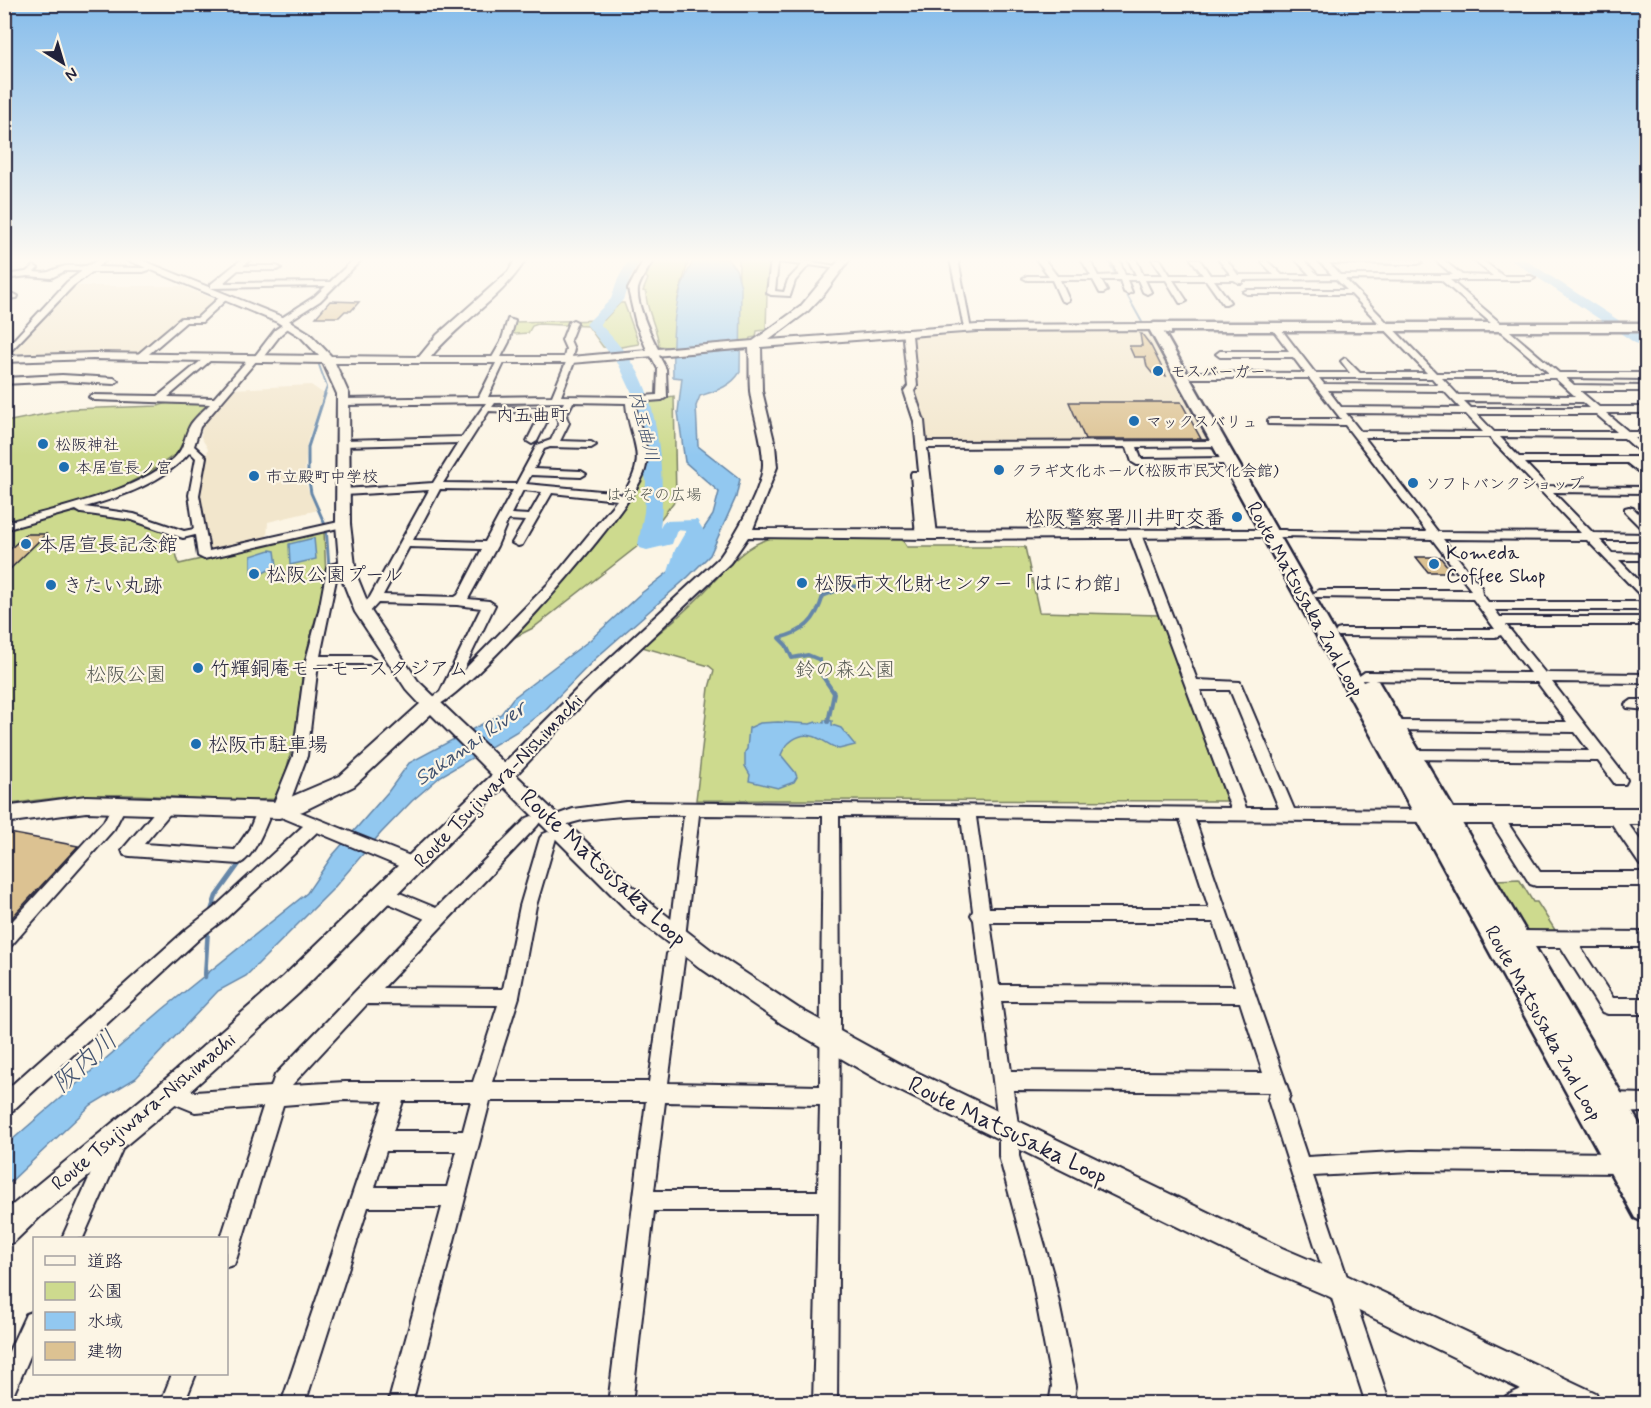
<svg xmlns="http://www.w3.org/2000/svg" width="1651" height="1408" viewBox="0 0 1651 1408" font-family="Mynerve,'Klee One',sans-serif">
<rect width="100%" height="100%" fill="#fcf5e5"/>
<filter id="ink" filterUnits="userSpaceOnUse"><feTurbulence type="fractalNoise" baseFrequency=".0167" numOctaves="2"/><feDisplacementMap in="SourceGraphic" scale="12" xChannelSelector="R" yChannelSelector="G"/><feConvolveMatrix kernelMatrix="1 2 1 2 8 2 1 2 1" color-interpolation-filters="sRGB"/></filter>
<g filter="url(#ink)">
<g fill="#f2e6cc">
<polygon points="72,286 181,286 219,301 198,319 183,319 142,353 12,353"/>
<polygon points="1005,332 1140,332 1149,335 1209,443 929,443 925,440 914,390 919,386 912,336"/>
<polygon points="311,385 324,394 307,442 305,468 306,485 318,510 268,522 267,538 213,551 206,549 200,494 208,449 201,437 202,426 232,389"/>
</g>
<g fill="#cdda8e" stroke="#787e64" stroke-width="1.5">
<path d="M654 259H689L678 298 675 348 659 346C658 329 645 309 646 292L643 291 648 279 646 277Z"/>
<polygon points="739,259 773,259 767,294 766,330 757,331 756,337 750,338 749,341 738,343"/>
<polygon points="620,303 624,303 639,344 621,347 620,352 613,353 611,348 603,347 588,326 538,324 532,326 528,333 515,334 511,331 513,322 604,320"/>
<polygon points="674,396 676,499 643,542 533,628 505,642 641,477 634,402"/>
<polygon points="174,401 211,403 192,426 177,453 153,470 109,494 5,524 5,422 71,409 158,406"/>
<path d="M68 512 126 515 170 531 179 564 324 531 326 578 304 662 296 730 285 776 274 799C227 803 179 796 132 795 89 794 47 798 5 805V530Z"/>
<path d="M771 538 902 539 907 547H1025L1039 612 1159 615 1227 801 696 800 709 688 714 670 709 666 642 647C662 630 683 614 701 595 722 574 741 546 771 538Z"/>
<polygon points="1519,879 1533,902 1537,902 1557,933 1530,933 1524,928 1497,880"/>
</g>
<g fill="#92c8f0" stroke="#6586a8" stroke-width="1.5">
<path d="M694 259H727L736 269 741 287 740 372C731 387 715 391 700 396L696 406 698 446 740 479 736 497 710 555 688 577 596 658 546 709 516 732 441 776 412 801 381 833 332 890 246 976 218 991 136 1078 91 1105 5 1187V1146L163 1009 307 893 332 856 388 792 409 763 501 714 513 698 590 640 639 595 671 570 690 549 713 515 719 492 685 462 678 412 682 378 673 377C672 333 672 299 694 259Z"/>
<polygon points="314,538 316,559 290,565 289,544"/>
<polygon points="270,550 275,551 277,566 263,573 251,572 251,556"/>
<path d="M824 720 832 721V725L841 728 855 745 839 749C829 746 822 738 812 736 798 732 785 744 781 755L795 772 797 777 794 782 778 788 749 781 750 775 745 766V752L747 749 749 728 760 723 778 722 810 724 816 722 824 723Z"/>
</g>
<g fill="none" stroke-linecap="round" stroke-linejoin="round">
<g stroke="#6586a8" stroke-width="2">
<polyline points="1107,259 1143,324"/>
<polyline points="319,365 327,387 324,395"/>
</g>
<polyline stroke="#6586a8" stroke-width="3" points="325,394 308,447 308,475 311,493 326,527 329,567"/>
<g stroke="#6586a8" stroke-width="4">
<polyline points="329,565 329,568"/>
<path d="M828 722 834 693 821 674 820 660 808 655 792 658 786 645 779 638C804 632 816 621 823 596L846 587 862 586"/>
</g>
<g stroke="#6586a8" stroke-width="4.5">
<polyline points="210,914 216,896 242,860"/>
<polyline points="205,977 208,928"/>
</g>
<g fill="#92c8f0" fill-rule="evenodd">
<path d="M629 259H641L630 279 623 300 600 324C614 339 628 354 638 372 659 409 666 486 660 528L664 521 697 520 704 531 693 550 684 579H670L667 575 675 550 686 531 677 530 672 544 647 550 640 548 638 544 644 512 646 482 633 395 619 365 586 324 611 299 618 279Z"/>
<polygon points="1510,259 1524,259 1646,338 1646,348 1641,347"/>
</g>
</g>
<g fill="#dcc292" stroke="#22223b" stroke-width="1.5">
<polygon points="330,301 359,302 351,311 345,311 339,317 316,317"/>
<polygon points="1140,334 1142,334 1151,346 1166,376 1152,373 1147,367 1145,357 1134,357 1129,346 1142,346"/>
<polygon points="1069,402 1181,402 1201,439 1085,439"/>
<polygon points="26,534 46,534 4,575 4,555"/>
<polygon points="1416,557 1440,557 1452,572 1428,572"/>
<polygon points="4,832 78,846 4,926"/>
</g>
<g fill="none" stroke-linecap="round" stroke-linejoin="round">
<g stroke="#22223b" stroke-width="4">
<g id="street">
<path d="M99 259H108L97 267 143 268 151 266 155 268 143 272H92L73 286 4 358V350L67 282 82 271H65L51 278 28 276 4 279V275L26 272 34 266 38 268 34 272C52 274 47 271 62 267 79 263 81 272 99 259Z"/>
<path d="M242 259H251L243 266H277L281 268 277 270H238L223 283 330 282 354 259H362L320 301 287 322 293 324 281 334 261 360H257L200 427 194 446 206 457 199 495 209 551 343 521 347 522V526L204 559 198 556 195 535 183 538 132 520 81 513 76 510 4 530V523C54 509 132 493 172 460 186 449 183 437 191 424 196 417 204 410 210 404L94 400 89 397 91 395 158 396 208 355 211 356V360L168 397 214 398 251 356H255L275 330 285 323H280V319L314 297 326 286 211 288V284ZM190 452 196 458 189 495 194 529 184 531 134 514 85 507C122 497 164 482 190 452Z"/>
<path d="M771 259 807 261 842 267 838 269 809 265 795 281 790 296 771 295 767 293ZM778 262 802 265 788 280 784 292 775 291Z"/>
<polygon points="950,259 958,259 971,330 964,328"/>
<path d="M1036 259H1044L1057 276H1091L1081 259H1089L1098 276 1118 275 1111 259H1119L1125 275H1136L1128 259H1136L1143 275H1163L1152 259H1160L1170 275H1203L1191 259H1199L1210 275H1231L1218 259H1226L1238 275H1274L1262 262 1266 260 1282 275H1310L1295 259H1303L1318 275H1332L1317 259 1418 260 1422 262 1418 264 1329 263 1340 275H1453L1434 259H1442L1462 275 1493 276 1472 259H1481L1503 276H1531L1535 278 1531 280H1450L1559 373H1646V379L1566 378 1574 385 1643 386V390L1640 391H1580L1599 407H1646V413H1606L1629 432H1646V438H1635L1646 447V455L1642 454 1624 438 1500 437 1519 457H1646V463H1639L1646 470V478L1627 463H1525L1547 486 1646 487V493L1553 492 1593 533 1646 534V540H1600L1612 553 1646 554V560H1619L1646 588V598L1642 597 1587 540 1443 539 1481 587 1482 594 1488 602H1646V610H1495L1500 617H1646V625H1506L1545 673 1646 674V683L1552 682 1625 776 1627 780 1625 784H1615L1598 761 1405 759 1403 755 1405 751 1410 750 1589 751 1575 732 1390 730 1388 726 1390 722 1395 721 1567 722 1537 682 1360 680 1358 677 1365 672 1530 673 1501 635 1495 637 1337 636 1335 633 1337 630 1341 629H1495L1473 599 1315 597 1313 594 1319 590H1471L1432 539 1281 536V532L1285 531 1427 532 1345 425 1268 424V420L1271 419H1341L1309 378H1191L1187 375 1191 372 1305 373 1293 357H1220L1216 354 1220 351H1289L1274 331 1278 329H1281L1315 373H1350L1341 361 1345 358 1360 373H1427L1351 294H1247L1243 292 1247 290H1347L1336 279 1242 280V283H1239L1234 280H1214L1230 302 1226 304H1223L1206 280H1173L1187 301 1183 303H1180L1166 280H1145L1151 292 1147 294 1143 292 1138 280H1127L1132 292 1128 294 1124 292 1120 280H1101L1107 291 1103 293H1100L1093 280H1060L1069 300 1065 302 1061 300 1052 280H1027L1023 278 1027 276H1049ZM1345 279 1441 280 1549 373H1436ZM1319 378H1432L1438 385 1324 384ZM1442 378H1555L1575 396 1458 395ZM1328 390 1444 391 1460 408 1341 407ZM1464 401 1582 402 1589 408H1471ZM1346 413 1466 414 1483 432 1360 431ZM1477 414H1596L1617 432H1494ZM1364 437H1489L1581 533 1438 532Z"/>
<polygon points="14,294 18,296 17,298 4,299 4,295"/>
<polygon points="222,295 229,297 202,322 186,322 143,359 137,359 137,355 181,318 197,318"/>
<path d="M508 319 515 321 509 342 500 359 505 361 488 397 552 396 567 360 564 357 566 349 562 340 569 322 573 320 577 322 570 340 574 349 572 357 575 360 561 396 630 397 657 395 658 369 650 354 654 351 657 352 666 369 667 397 662 400 635 402C637 427 653 448 644 473 631 511 468 697 432 708L425 703 440 692 481 608 457 605 378 603 367 615H359L357 612 370 597 429 490 344 495 339 492 344 489 433 483 458 443 343 446 338 443 343 440 462 437 486 403 343 405 338 402 343 399 479 397 496 363 490 361 501 342ZM564 402 556 416 559 423 551 440 537 445 516 484 443 483 489 411 532 413 531 416 536 423 527 441 532 444 537 441 546 423 541 416V408L492 407 495 403ZM573 402 626 403C629 442 651 455 622 495L611 492 526 484 531 475 581 477 586 474 581 471 534 469 544 449 550 447 591 448 596 445 591 442 560 441 569 423 566 416ZM440 489 513 490 485 542 413 540ZM523 490 542 492 529 515 511 514ZM552 493 617 500 549 583 463 671 495 605 489 601 468 599 497 546 508 520 525 521 512 543 518 546 522 545ZM409 547 482 549 458 595 455 597 383 595Z"/>
<polygon points="902,330 908,330 912,335 917,386 914,391 924,421 926,442 1218,441 1221,442 1221,446 1137,447 1141,459 1227,458 1232,461 1227,464 1137,465 1132,462 1127,447 927,448 937,535 931,538 926,535 920,538 916,537 911,474 912,472 919,472 914,421 904,391 908,386"/>
<polygon points="62,375 114,378 118,381 114,384 62,381 4,384 4,378"/>
<polygon points="1629,507 1633,508 1646,521 1646,530 1642,529 1625,512 1625,508"/>
<path d="M1135 531 1141 534 1197 680 1240 682 1294 809 1432 810 1437 812 1440 816 1437 820 1432 822 1195 820 1290 1095 1288 1100 1307 1157 1411 1151 1622 1153 1629 1156 1632 1163 1629 1170 1622 1173 1411 1171 1313 1176 1390 1404H1366L1268 1100 1270 1092 1013 1090 1019 1131V1156L1053 1274 1076 1386 1073 1404H1049L1052 1386 1031 1274 999 1156V1131L974 920 971 915 973 911 961 817 839 816 840 1018 837 1404H813L818 1211H654L632 1404H608L646 1101H490L412 1404H388L442 1207H368L305 1404H281L384 1101 345 1100 283 1105 237 1257 234 1265 226 1267V1238H221L263 1107 195 1112 163 1099 160 1092 163 1085 170 1082 195 1092 271 1087 275 1075 425 919 379 899 377 894 379 889 385 887 436 908 527 818 532 816 537 818 540 822 537 826 383 988 503 989 520 906 540 838 543 834 548 832 553 834 556 838 536 906 519 997 492 1082H649L667 954 670 949 676 946 682 949 685 954 668 1083 820 1086 823 816 699 815 685 937 683 942 677 945 671 942 669 937 684 815C650 814 618 815 584 820 573 821 558 830 548 826L545 822 548 818 573 809 626 802 1231 808 1129 534ZM1200 690H1230L1279 808H1246ZM976 817 1180 820 1209 908H989ZM990 922H1214L1235 986 999 985ZM1001 1001 1240 1002 1263 1073 1011 1071ZM367 1004 498 1005 473 1082H345L292 1085ZM403 1101H471L463 1131H393ZM665 1102 820 1105 818 1191H654ZM386 1151H457L447 1187H375Z"/>
<path d="M347 561 353 565 351 568 338 570 320 656H369L375 660 369 664H318L307 756 288 807 420 860 422 865 420 870 414 872 408 870 317 832 226 918 200 938 11 1112 4 1114V1092L188 928 214 908 303 826 274 814 272 810C266 825 254 858 239 864L130 856 124 855 122 850 162 803 167 801 172 803 174 807 172 811 144 844 235 850 250 828 259 806 264 804 269 806 271 810 293 756 306 660 319 611 327 568 329 565Z"/>
<polygon points="1632,700 1646,700 1646,710 1627,708 1625,705"/>
<polygon points="120,798 125,800 127,804 114,829 10,947 4,949 4,930 104,821 115,800"/>
<polygon points="1496,811 1501,813 1540,872 1646,872 1646,886 1536,886 1530,884 1488,817 1491,813"/>
<polygon points="1615,811 1620,813 1646,848 1646,866 1640,865 1610,821 1607,817 1610,813"/>
<polygon points="1517,931 1646,932 1646,947 1580,947 1613,998 1646,998 1646,1014 1608,1014 1602,1012 1561,947 1517,947 1511,944 1509,939 1511,934"/>
<polygon points="1611,1093 1646,1094 1646,1112 1611,1113 1604,1110 1601,1103 1604,1096"/>
<polygon points="114,1135 121,1138 124,1145 83,1238 62,1238 107,1138"/>
<polygon points="34,1311 34,1347 12,1398 4,1401 4,1362 26,1314"/>
<polygon points="172,1374 196,1374 184,1404 160,1404"/>
<polygon points="1548,1377 1556,1381 1560,1389 1556,1397 1542,1404 1502,1404 1506,1396"/>
</g>
</g>
<g stroke="#22223b" stroke-width="4">
<g id="secondary">
<path d="M125 259H139L285 318 309 333 331 356 419 357 437 335 508 272 516 259H526C503 298 459 322 431 357H571L647 350 636 324 628 289 644 259H654C649 268 640 280 638 289 636 305 651 335 658 349L753 341 800 307 840 259H850L825 293 808 311 769 340 977 325 1154 324 1171 330V334L1153 330 977 331 761 347 762 391 775 445 777 467 753 529 1285 530 1292 534 1290 537 931 539 748 537 730 563 592 694 516 775 648 901 715 953 798 1008 900 1064 1282 1248 1348 1276 1596 1393 1600 1404H1550L1328 1296 1262 1268 882 1082 782 1024 699 967 632 915 504 787 299 993 179 1101 42 1215 14 1242 4 1246V1212L161 1083 283 977 492 775 431 714 354 786 303 811 279 818 86 812 4 823V807L86 796 279 802 340 776 420 704 406 689 355 612 340 574 336 524 337 394 323 363 93 359 4 362V356L93 353 319 356 301 337 277 322ZM749 348C750 362 749 377 750 391 753 415 763 439 763 464 763 489 734 537 720 557L580 686 504 763 418 681 371 611 356 574 350 524 349 394 335 363H571Z"/>
<polygon points="1446,808 1646,808 1646,824 1446,824 1439,822 1436,816 1439,810"/>
</g>
</g>
<g stroke="#22223b" stroke-width="5">
<polygon id="primary" points="1154,323 1646,323 1646,331 1163,331 1363,682 1371,679 1378,681 1646,1135 1646,1223 1635,1218 1148,327"/>
</g>
<use href="#street" fill="#fcf5e5" fill-rule="evenodd"/>
<use href="#secondary" fill="#fcf5e5" fill-rule="evenodd"/>
<use href="#primary" fill="#fcf5e5" fill-rule="evenodd"/>
</g>
</g>
<linearGradient id="sky" x2="0" y2="1"><stop stop-color="#85bceb"/><stop offset="0.57" stop-color="#fefaf3"/><stop offset="1" stop-color="#fefaf3" stop-opacity="0"/></linearGradient>
<rect width="1651" height="456" fill="url(#sky)"/>
<g fill="#1f6fb2" stroke="#fcf5e5" stroke-width="2">
<circle cx="1158" cy="371" r="6"/>
<circle cx="1134" cy="421" r="6"/>
<circle cx="43" cy="444" r="6"/>
<circle cx="64" cy="467" r="6"/>
<circle cx="999" cy="470" r="6"/>
<circle cx="254" cy="476" r="6"/>
<circle cx="1413" cy="483" r="6"/>
<circle cx="1237" cy="517" r="6"/>
<circle cx="26" cy="544" r="6"/>
<circle cx="1434" cy="564" r="6"/>
<circle cx="254" cy="574" r="6"/>
<circle cx="802" cy="583" r="6"/>
<circle cx="51" cy="585" r="6"/>
<circle cx="198" cy="668" r="6"/>
<circle cx="196" cy="744" r="6"/>
</g>
<g text-anchor="middle" stroke-width="4.5" stroke-linejoin="round" paint-order="stroke">
<g font-size="16" fill="#22223b" stroke="#fcf5e5" text-anchor="start">
<text x="1170" y="377">モスバーガー</text>
<text x="1146" y="427">マックスバリュ</text>
<text x="55" y="450">松阪神社</text>
<text x="76" y="473">本居宣長ノ宮</text>
<text x="1011" y="476">クラギ文化ホール(松阪市民文化会館)</text>
<text x="266" y="482">市立殿町中学校</text>
<text x="1425" y="489">ソフトバンクショップ</text>
</g>
<g font-size="16" fill="#555954" stroke="#fcf5e5">
<text x="654" y="500">はなぞの広場</text>
</g>
<g font-size="18" fill="#22223b" stroke="#fcf5e5">
<text x="532" y="421">内五曲町</text>
</g>
<g font-size="18" font-style="italic" fill="#445471" stroke="#fcf5e5">
<text transform="translate(644 426) rotate(76)" y="6">内玉曲川</text>
</g>
<g font-size="20" fill="#22223b" stroke="#fcf5e5" text-anchor="start">
<text x="1225" y="524" text-anchor="end">松阪警察署川井町交番</text>
<text x="38" y="551">本居宣長記念館</text>
<text x="1446" y="559">Komeda<tspan x="1446" dy="23">Coffee Shop</tspan></text>
<text x="266" y="581">松阪公園プール</text>
<text x="814" y="590">松阪市文化財センター「はにわ館」</text>
<text x="63" y="592">きたい丸跡</text>
<text x="210" y="675">竹輝銅庵モーモースタジアム</text>
<text x="208" y="751">松阪市駐車場</text>
</g>
<g font-size="20" fill="#22223b" stroke="#fcf5e5">
<text transform="translate(1306 599) rotate(61)" y="7">Route Matsusaka 2nd Loop</text>
<text transform="translate(498 780) rotate(-46)" y="7">Route Tsujiwara-Nishimachi</text>
<text transform="translate(1544 1023) rotate(61)" y="7">Route Matsusaka 2nd Loop</text>
<text transform="translate(143 1111) rotate(-40)" y="7">Route Tsujiwara-Nishimachi</text>
</g>
<g font-size="20" fill="#555954" stroke="#fcf5e5">
<text x="845" y="676">鈴の森公園</text>
<text x="126" y="681">松阪公園</text>
</g>
<g font-size="21" font-style="italic" fill="#445471" stroke="#fcf5e5">
<text transform="translate(470 743) rotate(-35)" y="7">Sakanai River</text>
</g>
<g font-size="24" fill="#22223b" stroke="#fcf5e5">
<text transform="translate(604 867) rotate(43)" y="8">Route Matsusaka Loop</text>
<text transform="translate(1008 1130) rotate(26)" y="8">Route Matsusaka Loop</text>
</g>
<g font-size="26" font-style="italic" fill="#445471" stroke="#fcf5e5">
<text transform="translate(84 1061) rotate(-42)" y="9">阪内川</text>
</g>
</g>
<rect width="1651" height="1408" fill="none" stroke="#fcf5e5" stroke-width="24"/>
<rect x="12" y="12" width="1627" height="1384" fill="none" stroke="#22223b" stroke-width="2" filter="url(#ink)"/>
<rect x="33" y="1237" width="195" height="138" fill="#fcf5e5" stroke="#a5a1a1" stroke-width="1.5"/>
<rect x="45" y="1256" width="30" height="9" fill="#fcf5e5" stroke="#a5a1a1" stroke-width="1.5"/>
<text x="87" y="1267" font-size="18" fill="#22223b">道路</text>
<rect x="45" y="1282" width="30" height="18" fill="#cdda8e" stroke="#a5a1a1" stroke-width="1.5"/>
<text x="87" y="1297" font-size="18" fill="#22223b">公園</text>
<rect x="45" y="1312" width="30" height="18" fill="#92c8f0" stroke="#a5a1a1" stroke-width="1.5"/>
<text x="87" y="1327" font-size="18" fill="#22223b">水域</text>
<rect x="45" y="1342" width="30" height="18" fill="#dcc292" stroke="#a5a1a1" stroke-width="1.5"/>
<text x="87" y="1357" font-size="18" fill="#22223b">建物</text>
<g transform="translate(63 63) rotate(143)" stroke="#fcf5e5" stroke-width="4.5" paint-order="stroke">
<path d="M0-4.5L10 22L0 15L-10 22Z" fill="#22223b"/>
<text y="-9" font-size="16" font-weight="bold" text-anchor="middle" fill="#22223b">N</text>
</g>
</svg>
